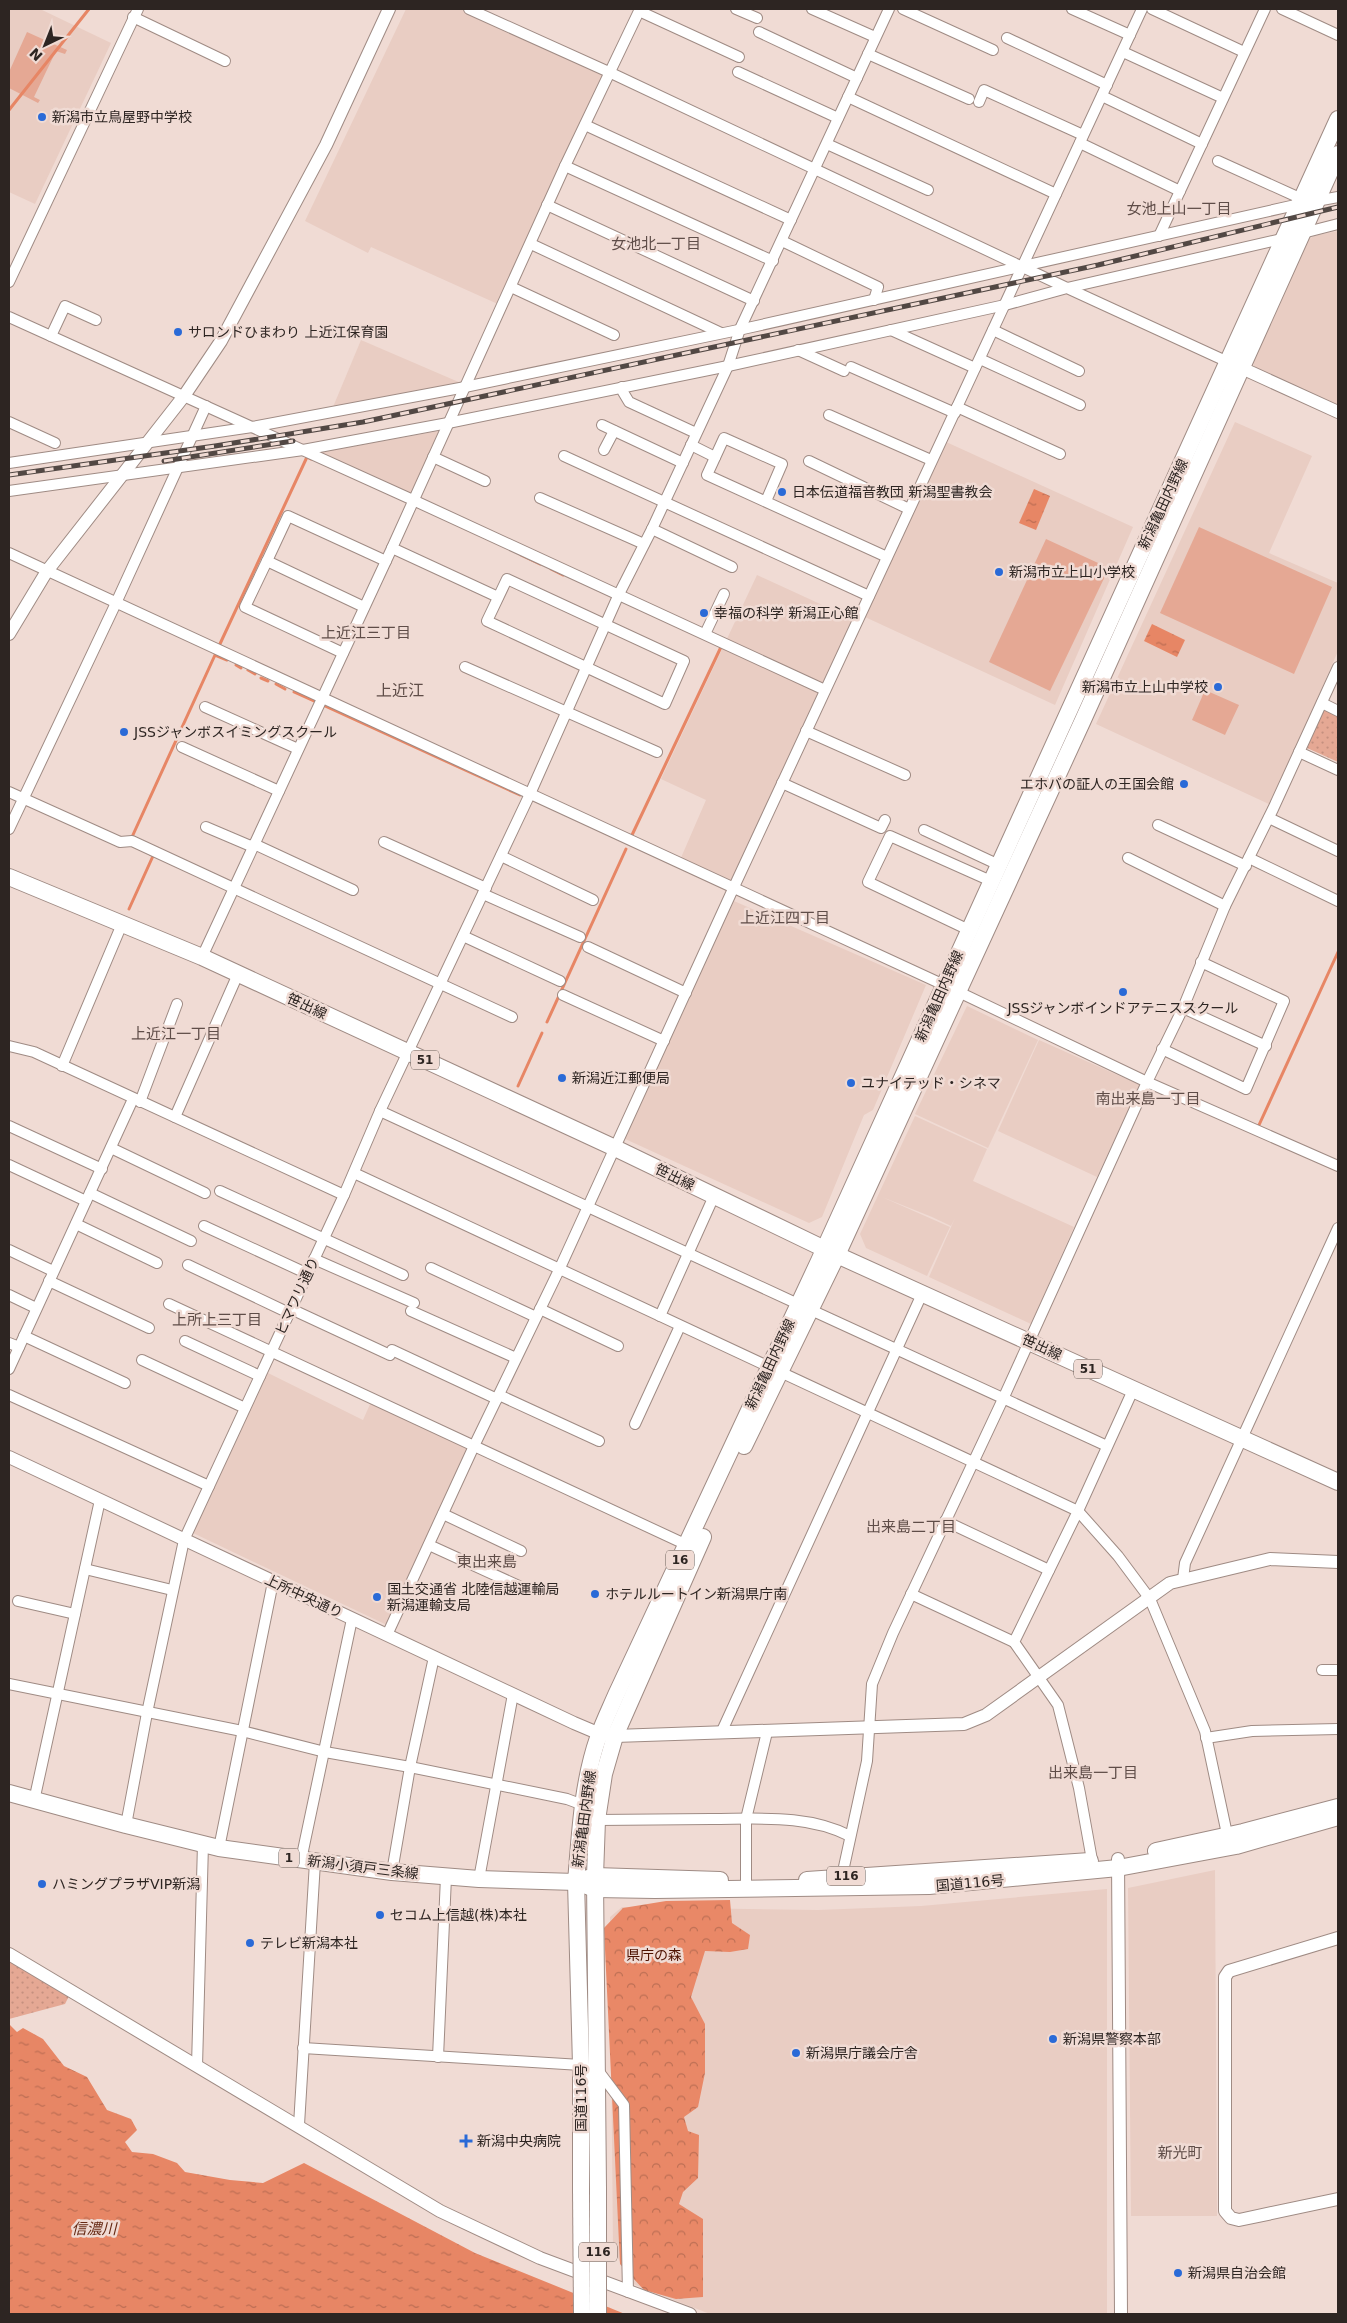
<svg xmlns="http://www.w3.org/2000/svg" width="1347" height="2323" viewBox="0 0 1347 2323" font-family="'DejaVu Sans','Noto Sans JP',sans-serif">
<defs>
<pattern id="forest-crowns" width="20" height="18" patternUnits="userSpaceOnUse" patternTransform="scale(1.25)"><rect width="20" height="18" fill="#e98867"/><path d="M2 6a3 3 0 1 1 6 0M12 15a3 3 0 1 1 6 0" fill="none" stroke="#bd6f54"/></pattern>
<pattern id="park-dots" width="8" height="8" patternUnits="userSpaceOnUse" patternTransform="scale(1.25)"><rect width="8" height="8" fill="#e5a894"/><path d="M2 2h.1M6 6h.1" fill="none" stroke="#c5907f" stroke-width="1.8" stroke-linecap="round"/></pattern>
<pattern id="water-ripples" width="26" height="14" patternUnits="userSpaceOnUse" patternTransform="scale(1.25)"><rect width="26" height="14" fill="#e78665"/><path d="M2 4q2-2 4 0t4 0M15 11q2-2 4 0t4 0" fill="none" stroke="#bc6d53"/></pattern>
</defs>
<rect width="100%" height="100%" fill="#f0dbd4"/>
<g fill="#e9cdc3">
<polygon points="9,9 40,9 111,43 35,204 9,192"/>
<polygon points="406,9 460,9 603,74 500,305 371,247 368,253 305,221"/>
<polygon points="1338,231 1338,406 1256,369 1251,360 1306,241 1314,236"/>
<polygon points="361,340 461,383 333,407"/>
<polygon points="1235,422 1312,456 1269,553 1338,583 1338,651 1271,805 1096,724"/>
<polygon points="439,431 410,495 317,453"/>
<polygon points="944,441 1133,527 1055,705 865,617"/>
<polygon points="757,575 855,620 730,884 680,860 706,800 661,779"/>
<polygon points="734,901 926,985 873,1110 864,1115 822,1217 809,1223 623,1138"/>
<polygon points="967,1006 1038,1040 988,1148 915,1114"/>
<polygon points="1039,1040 1140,1085 1097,1177 998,1131"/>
<polygon points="915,1116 987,1149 973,1181 1074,1227 1031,1324 929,1277 955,1218 951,1226 932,1217 882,1197 950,1227 927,1276 866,1248 860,1234"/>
<polygon points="266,1372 363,1420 371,1402 469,1448 389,1626 193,1533"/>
<polygon points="1215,1870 1217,2216 1131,2216 1128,1888"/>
<polygon points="1107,1889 1107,2314 710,2314 633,2284 613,2250 610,1917 622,1907 818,1910 921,1906"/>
</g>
<g fill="#e5a894">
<polygon points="27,32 67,50 65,54 56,51 34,97 40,100 38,103 9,88 9,72"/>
<polygon points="1199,527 1332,587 1294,674 1160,613"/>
<polygon points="1046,539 1109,568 1050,691 989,662"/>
<polygon points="1205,690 1239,705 1225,735 1192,720"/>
</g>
<polygon fill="url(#forest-crowns)" points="730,1900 732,1923 750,1935 748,1949 730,1952 705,1951 691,1997 705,2024 705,2073 698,2107 684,2117 688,2131 699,2135 698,2178 683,2192 679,2204 703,2219 703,2297 676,2299 644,2290 620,2264 604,1928 623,1908 666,1901"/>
<g fill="url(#park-dots)">
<polygon points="1323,709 1338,716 1338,762 1307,748"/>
<polygon points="9,1958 69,1996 65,2004 9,2019"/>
</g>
<g fill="url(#water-ripples)">
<polygon points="1034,489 1050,496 1036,530 1019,523"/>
<polygon points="1152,624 1185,640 1177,657 1144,641"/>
<polygon points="10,2025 17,2032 23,2028 43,2039 64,2066 87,2077 107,2110 131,2119 137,2130 125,2142 132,2152 153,2154 177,2163 185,2172 230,2180 263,2183 304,2163 475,2253 625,2314 9,2314"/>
</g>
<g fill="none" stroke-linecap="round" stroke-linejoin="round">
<g stroke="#e78665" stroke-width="3">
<polyline points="9,110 89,9"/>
<polyline points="521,555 540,564"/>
<polyline points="551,569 563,575"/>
<polyline points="219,646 307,457 311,459"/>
<polyline points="236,665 241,668"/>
<polyline points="248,670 255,674"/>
<polyline points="261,678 268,681"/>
<polyline points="276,684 285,689"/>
<polyline points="294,692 314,701"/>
<polyline points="325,706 520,795"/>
<polyline points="632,835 721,647 718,645"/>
<polyline points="132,837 215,655 227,660"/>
<polyline points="129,909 153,856 150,854"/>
<polyline points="547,1022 626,849"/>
<polyline points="518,1086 542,1033"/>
<polyline points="1259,1125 1338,952"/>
</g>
<g stroke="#9f8b84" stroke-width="12">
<g id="minor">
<polyline points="469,9 611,73 1067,288 1286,238"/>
<polyline points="736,9 757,18"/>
<polyline points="812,9 875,37"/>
<polyline points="903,9 993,50"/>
<polyline points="1072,9 1130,35"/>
<polyline points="1152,9 1244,52"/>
<polyline points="1282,9 1338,35"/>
<polyline points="639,11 739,57"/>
<polyline points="133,17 225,61"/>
<polyline points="759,32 857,78"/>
<polyline points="1007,38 1107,85"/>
<polyline points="1123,52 1223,98"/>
<polyline points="868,54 969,99"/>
<polyline points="738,72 838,118"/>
<polyline points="1102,96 1202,144"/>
<polyline points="848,97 1056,194"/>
<polyline points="979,102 984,90 1083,135"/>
<polyline points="585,125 791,220"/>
<polyline points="1080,143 1180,191 1265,9"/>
<polyline points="827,144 928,190"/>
<polyline points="1218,161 1302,199"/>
<polyline points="565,166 773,261"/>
<polyline points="547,205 754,301"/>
<polyline points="1299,234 1338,224"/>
<polyline points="1159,236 1180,191"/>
<polyline points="782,241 878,287 874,300"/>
<polyline points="531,244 721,333"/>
<polyline points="9,282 138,9"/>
<polyline points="511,287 614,335"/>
<polyline points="9,317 413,500 825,690"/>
<polyline points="891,330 975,368"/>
<polyline points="993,330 1079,371"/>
<polyline points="51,336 65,306 96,320"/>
<polyline points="798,350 844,371"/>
<polyline points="980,359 1080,405"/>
<polyline points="851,367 955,413"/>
<polyline points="622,387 623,392 629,402 696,433"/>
<polyline points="957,407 1060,454"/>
<polyline points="829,415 931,460"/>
<polyline points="9,422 55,443"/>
<polyline points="602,425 683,463"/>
<polyline points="691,445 715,457"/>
<polyline points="604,450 614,431"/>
<polyline points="564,456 869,596"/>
<polyline points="433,457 485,481"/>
<polyline points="809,461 909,509"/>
<polyline points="9,463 252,427 460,388 743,329 1300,204 1338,197"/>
<polyline points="9,491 303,450 448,423 728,366 1005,305 1067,288 1228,362"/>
<polyline points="540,498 644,544"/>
<polyline points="766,501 782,464 724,438 707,475 887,557"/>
<polyline points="652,529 732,567"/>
<polyline points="9,553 944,985 1147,1082 1338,1166"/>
<polyline points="267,561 288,516 386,561"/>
<polygon points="507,579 684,661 665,704 487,621"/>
<polyline points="498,597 392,548 565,166 640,9"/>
<polyline points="705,634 724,594"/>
<polyline points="343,653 245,607 267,561 364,607"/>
<polyline points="465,667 657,752"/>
<polyline points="1322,703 1338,711"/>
<polyline points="205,707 298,749"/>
<polyline points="806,731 905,775"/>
<polyline points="182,747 279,791"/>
<polyline points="1299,752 1338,770"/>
<polyline points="782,783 881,828 885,820"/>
<polyline points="9,792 120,842 132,841 512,1017"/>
<polyline points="1269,818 1338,851"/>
<polyline points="1158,825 1246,866"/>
<polyline points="206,827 253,847"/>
<polyline points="9,829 116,603 206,406"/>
<polyline points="924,830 999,865"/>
<polyline points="384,842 486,888"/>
<polyline points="254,844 353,890"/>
<polyline points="501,856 593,900"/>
<polyline points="1128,858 1225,906"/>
<polyline points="1249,858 1338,901"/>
<polyline points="483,894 580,937"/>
<polyline points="969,930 868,882 890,836 991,881"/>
<polyline points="463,936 560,981"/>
<polyline points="588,947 686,993"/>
<polyline points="202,957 392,548"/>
<polyline points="563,995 664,1041"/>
<polyline points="1183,1008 1266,1046"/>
<polyline points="9,1046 34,1052 344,1195"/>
<polyline points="1162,1049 1246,1089 1284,1001 1201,962"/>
<polyline points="62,1066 122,924"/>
<polyline points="140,1102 177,1004"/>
<polyline points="380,1111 798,1304"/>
<polyline points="175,1117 238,974"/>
<polyline points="9,1126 102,1169"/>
<polyline points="111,1148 205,1193"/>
<polyline points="9,1165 86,1201"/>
<polyline points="354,1173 1078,1511 1118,1556 1150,1599 1205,1731 1227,1834"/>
<polyline points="220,1191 403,1275"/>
<polyline points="90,1193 191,1241"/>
<polyline points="76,1224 157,1263"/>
<polyline points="204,1226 308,1274"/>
<polyline points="9,1250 53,1271"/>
<polyline points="314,1259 414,1303"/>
<polyline points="188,1265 289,1313"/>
<polyline points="431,1268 536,1317"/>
<polyline points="49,1281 149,1328"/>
<polyline points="9,1295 36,1308"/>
<polyline points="169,1304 687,1545"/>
<polyline points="291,1309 390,1355"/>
<polyline points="540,1309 618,1346"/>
<polyline points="811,1310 1107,1446"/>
<polyline points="411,1311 516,1358"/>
<polyline points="660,1316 714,1196"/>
<polyline points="24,1336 125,1383"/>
<polyline points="185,1341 260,1376"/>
<polyline points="9,1343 19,1347"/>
<polyline points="392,1350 497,1399"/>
<polyline points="142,1360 245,1408"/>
<polyline points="9,1369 133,1099"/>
<polyline points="9,1395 209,1486"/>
<polyline points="499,1395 599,1441"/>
<polyline points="635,1424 680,1326"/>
<polyline points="443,1514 521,1551"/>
<polyline points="945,1521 1049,1570"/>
<polyline points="429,1545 530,1591"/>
<polyline points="85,1569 172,1590"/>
<polyline points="1183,1579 1185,1563 1338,1228"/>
<polyline points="911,1594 1014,1642"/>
<polyline points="18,1601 75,1614"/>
<polyline points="387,1635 474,1446 559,1270 733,889 1142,9"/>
<polyline points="1322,1670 1338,1670"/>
<polyline points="9,1684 242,1731 325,1752 410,1767 567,1799 583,1805"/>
<polyline points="721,1733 922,1294"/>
<polyline points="1206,1738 1252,1731 1338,1729"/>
<polyline points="34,1801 100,1500"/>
<path d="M597 1820C635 1820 673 1819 711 1819 758 1819 808 1814 850 1836"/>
<polyline points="126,1825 147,1713 184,1540 344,1195 380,1111 530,794 619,594 652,529 728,366 740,329 889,9"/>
<polyline points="219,1848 273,1582"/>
<polyline points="301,1860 352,1619"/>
<polyline points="1092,1860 1079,1788 1058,1705 1014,1642 1078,1511 1133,1390"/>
<polyline points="392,1872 410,1767 434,1657"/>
<polyline points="842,1876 867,1761 872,1684 893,1633 1003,1399 1147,1082 1183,1008 1225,906 1273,809 1338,667"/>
<polyline points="479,1879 513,1694"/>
<polyline points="746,1881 746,1819 767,1732"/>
<polyline points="303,2048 581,2065"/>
<polyline points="438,2057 446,1877"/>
<polyline points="197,2066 203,1844"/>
<polyline points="597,2069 624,2105 628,2292"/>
<polyline points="299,2125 315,1862"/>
</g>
</g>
<g stroke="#9f8b84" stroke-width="14">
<g id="tertiary">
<polyline points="1235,365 1338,412"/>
<polyline points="9,634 47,571 184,396 221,341 326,145 389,9"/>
<polyline points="9,1457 574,1723 600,1734 615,1736 964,1724 986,1715 1170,1583 1270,1559 1338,1562"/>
<polyline points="1118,1859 1121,2314"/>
<polyline points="1338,1938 1229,1971 1225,1977 1225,2211 1231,2218 1239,2220 1338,2199"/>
<polyline points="9,1954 440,2211 540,2258 690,2314"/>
</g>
</g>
<g stroke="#9f8b84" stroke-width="18">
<g id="primary">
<polyline points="9,877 202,957 615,1148 837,1255 1338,1482"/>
<polyline points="744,1446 837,1255 1083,720 1338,154"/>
<path d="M9 1793 126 1825 219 1848 392 1872 479 1879 576 1882C580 1834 582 1784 598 1738 603 1723 610 1709 616 1695L819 1261 1338 119"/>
<polyline points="595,1876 597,1820 604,1774 615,1736 703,1537"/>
</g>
</g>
<g stroke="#9f8b84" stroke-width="18">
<g id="trunk">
<polyline points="1156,1851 1243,1832 1338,1807"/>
<polyline points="595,1879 598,2189"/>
<polyline points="807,1880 1090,1861"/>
<polyline points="576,1882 595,1889 655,1890 929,1886 1118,1868 1236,1846 1338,1817"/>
<polyline points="576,1882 595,1876 720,1880"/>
<polyline points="576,1882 581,2065 581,2190"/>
</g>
</g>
<use href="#minor" stroke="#fff" stroke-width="10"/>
<use href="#tertiary" stroke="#fff" stroke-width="12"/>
<use href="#primary" stroke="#fff" stroke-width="16"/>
<use href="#trunk" stroke="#fff" stroke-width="16"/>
<g stroke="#524844" stroke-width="5">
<g id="rail">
<polyline points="164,461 293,441"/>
<polyline points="9,475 215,446 363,422 1098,265 1338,207"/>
</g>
</g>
<use href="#rail" stroke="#f0dbd4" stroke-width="3" stroke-dasharray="9" stroke-linecap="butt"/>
<g stroke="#9f8b84" stroke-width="18" stroke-linecap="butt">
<g id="trunk-bridge">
<polyline points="581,2190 582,2314"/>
<polyline points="598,2314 598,2189"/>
</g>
</g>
<use href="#trunk-bridge" stroke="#fff" stroke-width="16"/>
</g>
<g fill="#2a6ad7" stroke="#f0dbd4" stroke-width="2">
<circle cx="42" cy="117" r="5"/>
<circle cx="178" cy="332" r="5"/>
<circle cx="782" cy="492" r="5"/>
<circle cx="999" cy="572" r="5"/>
<circle cx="704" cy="613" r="5"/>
<circle cx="1218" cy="687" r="5"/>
<circle cx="124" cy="732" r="5"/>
<circle cx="1184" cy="784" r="5"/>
<circle cx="1123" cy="992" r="5"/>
<circle cx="562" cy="1078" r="5"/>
<circle cx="851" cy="1083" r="5"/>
<circle cx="595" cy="1594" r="5"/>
<circle cx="377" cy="1597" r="5"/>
<circle cx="42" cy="1884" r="5"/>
<circle cx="380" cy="1915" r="5"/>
<circle cx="250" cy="1943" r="5"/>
<circle cx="1053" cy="2039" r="5"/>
<circle cx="796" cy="2053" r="5"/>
<path d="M463.5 2133.5h5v5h5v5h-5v5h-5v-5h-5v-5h5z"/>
<circle cx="1178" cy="2273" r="5"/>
</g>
<g text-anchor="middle" stroke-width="5" stroke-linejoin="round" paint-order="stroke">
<g fill="#f0dbd4" stroke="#685c57" stroke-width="1">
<rect x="411" y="1050.5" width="28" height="19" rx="4"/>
<rect x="1074" y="1359.5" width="28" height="19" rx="4"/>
<rect x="666" y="1550.5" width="28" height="19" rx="4"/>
<rect x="279" y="1848.5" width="20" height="19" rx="4"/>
<rect x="827" y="1866.5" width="38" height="19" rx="4"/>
<rect x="579" y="2242.5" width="38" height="19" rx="4"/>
</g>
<g font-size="12" font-weight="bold" fill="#2d2522">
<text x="425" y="1064">51</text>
<text x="1088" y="1373">51</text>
<text x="680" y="1564">16</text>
<text x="289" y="1862">1</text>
<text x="846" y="1880">116</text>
<text x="598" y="2256">116</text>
</g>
<g font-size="14" fill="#2d2522" stroke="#f0dbd4" text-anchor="start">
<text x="52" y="122">新潟市立鳥屋野中学校</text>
<text x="188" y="337">サロンドひまわり 上近江保育園</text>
<text x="792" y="497">日本伝道福音教団 新潟聖書教会</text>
<text x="1009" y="577">新潟市立上山小学校</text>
<text x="714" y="618">幸福の科学 新潟正心館</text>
<text x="1208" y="692" text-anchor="end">新潟市立上山中学校</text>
<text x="134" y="737">JSSジャンボスイミングスクール</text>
<text x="1174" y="789" text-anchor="end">エホバの証人の王国会館</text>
<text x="1123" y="1013" text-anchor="middle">JSSジャンボインドアテニススクール</text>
<text x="572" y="1083">新潟近江郵便局</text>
<text x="861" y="1088">ユナイテッド・シネマ</text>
<text x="387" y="1594">国土交通省 北陸信越運輸局<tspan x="387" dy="16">新潟運輸支局</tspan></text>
<text x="605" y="1599">ホテルルートイン新潟県庁南</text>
<text x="52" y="1889">ハミングプラザVIP新潟</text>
<text x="390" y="1920">セコム上信越(株)本社</text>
<text x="260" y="1948">テレビ新潟本社</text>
<text x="1063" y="2044">新潟県警察本部</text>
<text x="806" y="2058">新潟県庁議会庁舎</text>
<text x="477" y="2146">新潟中央病院</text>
<text x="1188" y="2278">新潟県自治会館</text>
</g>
<g font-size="14" fill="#2d2522" stroke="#f0dbd4">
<text transform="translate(1163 504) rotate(-65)" y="5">新潟亀田内野線</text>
<text transform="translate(939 996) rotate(-66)" y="5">新潟亀田内野線</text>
<text transform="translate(307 1006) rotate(25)" y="5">笹出線</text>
<text transform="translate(675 1177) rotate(26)" y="5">笹出線</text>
<text transform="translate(297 1296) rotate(-65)" y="5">ヒマワリ通り</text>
<text transform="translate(1042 1347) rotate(25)" y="5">笹出線</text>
<text transform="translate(770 1364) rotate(-65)" y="5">新潟亀田内野線</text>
<text transform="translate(304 1596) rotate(25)" y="5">上所中央通り</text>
<text transform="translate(584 1819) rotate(-82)" y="5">新潟亀田内野線</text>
<text transform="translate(363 1867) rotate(7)" y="5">新潟小須戸三条線</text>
<text transform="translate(970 1883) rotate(-5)" y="5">国道116号</text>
<text transform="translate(581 2098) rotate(-90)" y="5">国道116号</text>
</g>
<g font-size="14" fill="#4e1200" stroke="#f0dbd4">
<text x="654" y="1960">県庁の森</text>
</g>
<g font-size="15" fill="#5f4d48" stroke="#f0dbd4">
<text x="1179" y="214">女池上山一丁目</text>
<text x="656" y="249">女池北一丁目</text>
<text x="366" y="638">上近江三丁目</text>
<text x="785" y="923">上近江四丁目</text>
<text x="176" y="1039">上近江一丁目</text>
<text x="1148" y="1104">南出来島一丁目</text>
<text x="217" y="1325">上所上三丁目</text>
<text x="911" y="1532">出来島二丁目</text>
<text x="487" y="1567">東出来島</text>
<text x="1093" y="1778">出来島一丁目</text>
<text x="1180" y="2158">新光町</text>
</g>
<g font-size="15" font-style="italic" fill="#662812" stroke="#f0dbd4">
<text x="94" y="2234">信濃川</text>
</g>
<g font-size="16" fill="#5f4d48" stroke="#f0dbd4">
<text x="400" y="696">上近江</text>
</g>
</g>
<rect width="1347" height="2323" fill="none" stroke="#2d2522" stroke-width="20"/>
<g transform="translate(45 45) rotate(223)" stroke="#f0dbd4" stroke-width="4" paint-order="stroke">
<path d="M0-4L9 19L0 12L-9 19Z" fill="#2d2522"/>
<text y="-8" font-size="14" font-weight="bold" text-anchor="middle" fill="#2d2522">N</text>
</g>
</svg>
